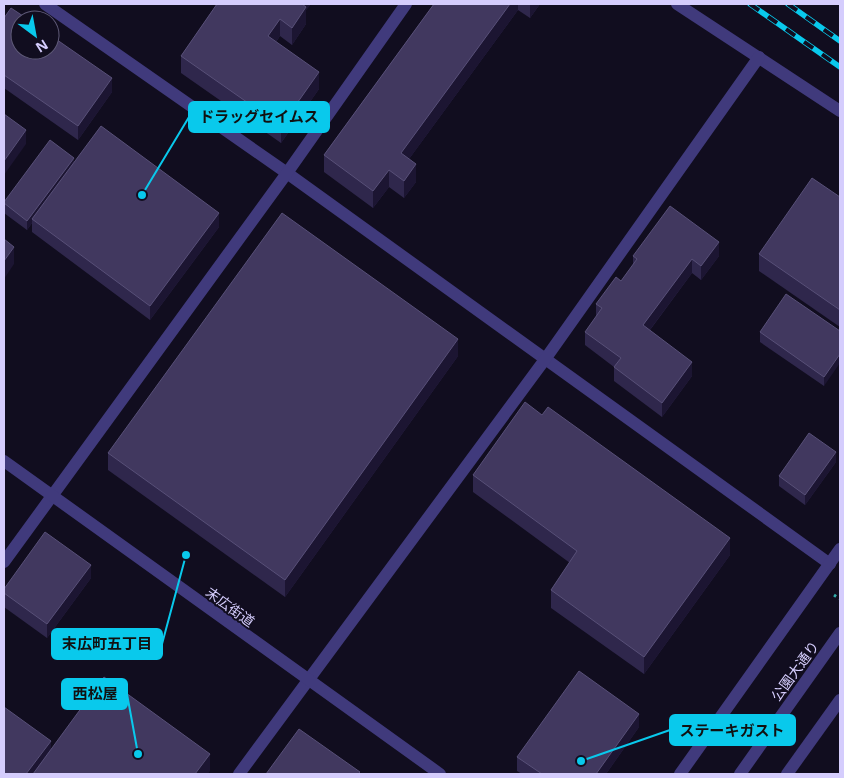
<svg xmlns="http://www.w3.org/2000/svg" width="844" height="778" viewBox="0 0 844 778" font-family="'Open Sans','Noto Sans JP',sans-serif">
<rect width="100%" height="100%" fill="#110d1f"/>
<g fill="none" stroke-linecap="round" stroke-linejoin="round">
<polyline stroke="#32abab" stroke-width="3" stroke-dasharray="2.5 4" stroke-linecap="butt" points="834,595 840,599"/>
<g stroke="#403a7c" stroke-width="12">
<polyline points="45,4 287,173 830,564"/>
<polyline points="677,4 840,111"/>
<polyline points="4,562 287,173 406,4"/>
<polyline points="239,774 546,358 759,57"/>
<polyline points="680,774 840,549"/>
</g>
<g stroke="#403a7c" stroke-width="12">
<polyline points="4,461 440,774"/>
<polyline points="740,774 840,633"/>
<polyline points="787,774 840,700"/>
</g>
<g stroke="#09c9ec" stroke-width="5.5">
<g id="rail">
<polyline points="750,4 840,67"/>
<polyline points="788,4 840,41"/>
</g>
</g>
<use href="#rail" stroke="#110d1f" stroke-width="4" stroke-dasharray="11" stroke-linecap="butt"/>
</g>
<g fill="#2f274c">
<polygon points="217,4 311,4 306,10 306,24 292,45 280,36 276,42 319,89 281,143 181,73 181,56"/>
<polygon points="434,4 540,4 530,18 518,10 409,159 416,182 404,198 389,187 373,208 324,172 324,155"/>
<polygon points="4,18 112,92 78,140 4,88"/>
<polygon points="74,163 219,227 150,320 32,232 32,223 27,230 4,213 4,202"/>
<polygon points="840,197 840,327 759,271 759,254"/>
<polygon points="633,256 719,256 701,280 692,273 650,330 692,376 662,417 614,381 614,367 585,345 585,332 596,317 596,304 621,281 633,265"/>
<polygon points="840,331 824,386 760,342 760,332"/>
<polygon points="458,356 285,597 108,470 108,453"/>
<polygon points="836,462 805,505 779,486 779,476"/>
<polygon points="473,475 730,555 644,674 551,608 551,590 570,563 473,492"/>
<polygon points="91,578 47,638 4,607 4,589"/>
<polygon points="639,727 606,774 522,774 517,771 517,757"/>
</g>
<g fill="#1c1532">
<polygon points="300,4 311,4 306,10 306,24 292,45 292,28"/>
<polygon points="510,4 518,4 518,10 401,170 401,153"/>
<polygon points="530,4 540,4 530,18"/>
<polygon points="280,19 280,36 268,53 268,36"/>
<polygon points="319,72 319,89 281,143 281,126"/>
<polygon points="112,78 112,92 78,140 78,126"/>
<polygon points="26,130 26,144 4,175 4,161"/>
<polygon points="74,158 74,167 32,219 32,223 27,230 27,221"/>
<polygon points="416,164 416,182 404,198 404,181"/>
<polygon points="389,170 389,187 373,208 373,191"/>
<polygon points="219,213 219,227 150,320 150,306"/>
<polygon points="719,242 719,256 701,280 701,266"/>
<polygon points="14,247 14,264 4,279 4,261"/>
<polygon points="692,259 692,273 643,339 643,325"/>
<polygon points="458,339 458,356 285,597 285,580"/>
<polygon points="840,354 840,363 824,386 824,377"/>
<polygon points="692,362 692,376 662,417 662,403"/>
<polygon points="836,452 836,462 805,505 805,495"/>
<polygon points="730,538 730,555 644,674 644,657"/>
<polygon points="91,565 91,578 47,638 47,624"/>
<polygon points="639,714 639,727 606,774 596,774"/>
<polygon points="51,741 51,754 36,774 26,774"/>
<polygon points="210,754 210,771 208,774 195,774"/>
</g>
<g fill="#41385f" stroke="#585078">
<polygon points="217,4 302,4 306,7 292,28 280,19 268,36 319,72 281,126 181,56"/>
<polygon points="434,4 510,4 401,153 416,164 404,181 389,170 373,191 324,155"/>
<polygon points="11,8 29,20 20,20 20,50 50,50 50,35 112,78 78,126 4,75 4,18"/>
<polygon points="4,114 26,130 4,161"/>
<polygon points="101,126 219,213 150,306 32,219"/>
<polygon points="50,140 74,158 27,221 4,203 4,202"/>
<polygon points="812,178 840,197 840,310 759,254"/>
<polygon points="670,206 719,242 701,266 692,259 643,325 692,362 662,403 614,367 621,358 585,332 602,308 596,304 616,277 621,281 637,259 633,256"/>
<polygon points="282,213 458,339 285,580 108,453"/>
<polygon points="4,239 14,247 4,261"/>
<polygon points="786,294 840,331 840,354 824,377 760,332"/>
<polygon points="525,402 542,415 548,407 730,538 644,657 551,590 577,551 473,475"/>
<polygon points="809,433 836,452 805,495 779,476"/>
<polygon points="45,532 91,565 47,624 4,593 4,589"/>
<polygon points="579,671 639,714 596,774 542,774 517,757"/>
<polygon points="104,677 210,754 195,774 33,774"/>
<polygon points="4,707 51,741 26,774 4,774"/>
<polygon points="299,729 360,772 358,774 266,774"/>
</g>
<g text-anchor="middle" stroke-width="4" stroke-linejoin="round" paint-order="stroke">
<g font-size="14" fill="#d5cdfd" stroke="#110d1f">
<text transform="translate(230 607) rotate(36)" y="5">末広街道</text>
<text transform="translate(795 671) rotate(-54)" y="5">公園大通り</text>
</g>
</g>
<path fill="none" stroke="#09c9ec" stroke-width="2" d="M142 195L189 117M186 555L162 644M138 754L127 694M581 761L670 730"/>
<g fill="#09c9ec" stroke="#110d1f" stroke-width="2">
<circle cx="142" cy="195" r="5"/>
<circle cx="186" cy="555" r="5"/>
<circle cx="138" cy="754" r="5"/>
<circle cx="581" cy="761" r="5"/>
</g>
<g fill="#09c9ec" stroke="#09c9ec" stroke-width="2">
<rect x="189" y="102" width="140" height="30" rx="5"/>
<rect x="52" y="629" width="110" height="30" rx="5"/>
<rect x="62" y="679" width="65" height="30" rx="5"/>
<rect x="670" y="715" width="125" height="30" rx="5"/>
</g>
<g font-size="15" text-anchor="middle" font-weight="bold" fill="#111">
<text x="259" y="122">ドラッグセイムス</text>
<text x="107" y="649">末広町五丁目</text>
<text x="95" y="699">西松屋</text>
<text x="732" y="736">ステーキガスト</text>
</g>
<rect width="844" height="778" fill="none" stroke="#d5cdfd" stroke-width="10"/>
<g transform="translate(35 35) rotate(148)"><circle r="24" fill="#110d1f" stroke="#5f5a78"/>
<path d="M0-4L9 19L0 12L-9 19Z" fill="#09c9ec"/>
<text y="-8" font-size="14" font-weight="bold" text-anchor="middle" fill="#d5cdfd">N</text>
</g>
</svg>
